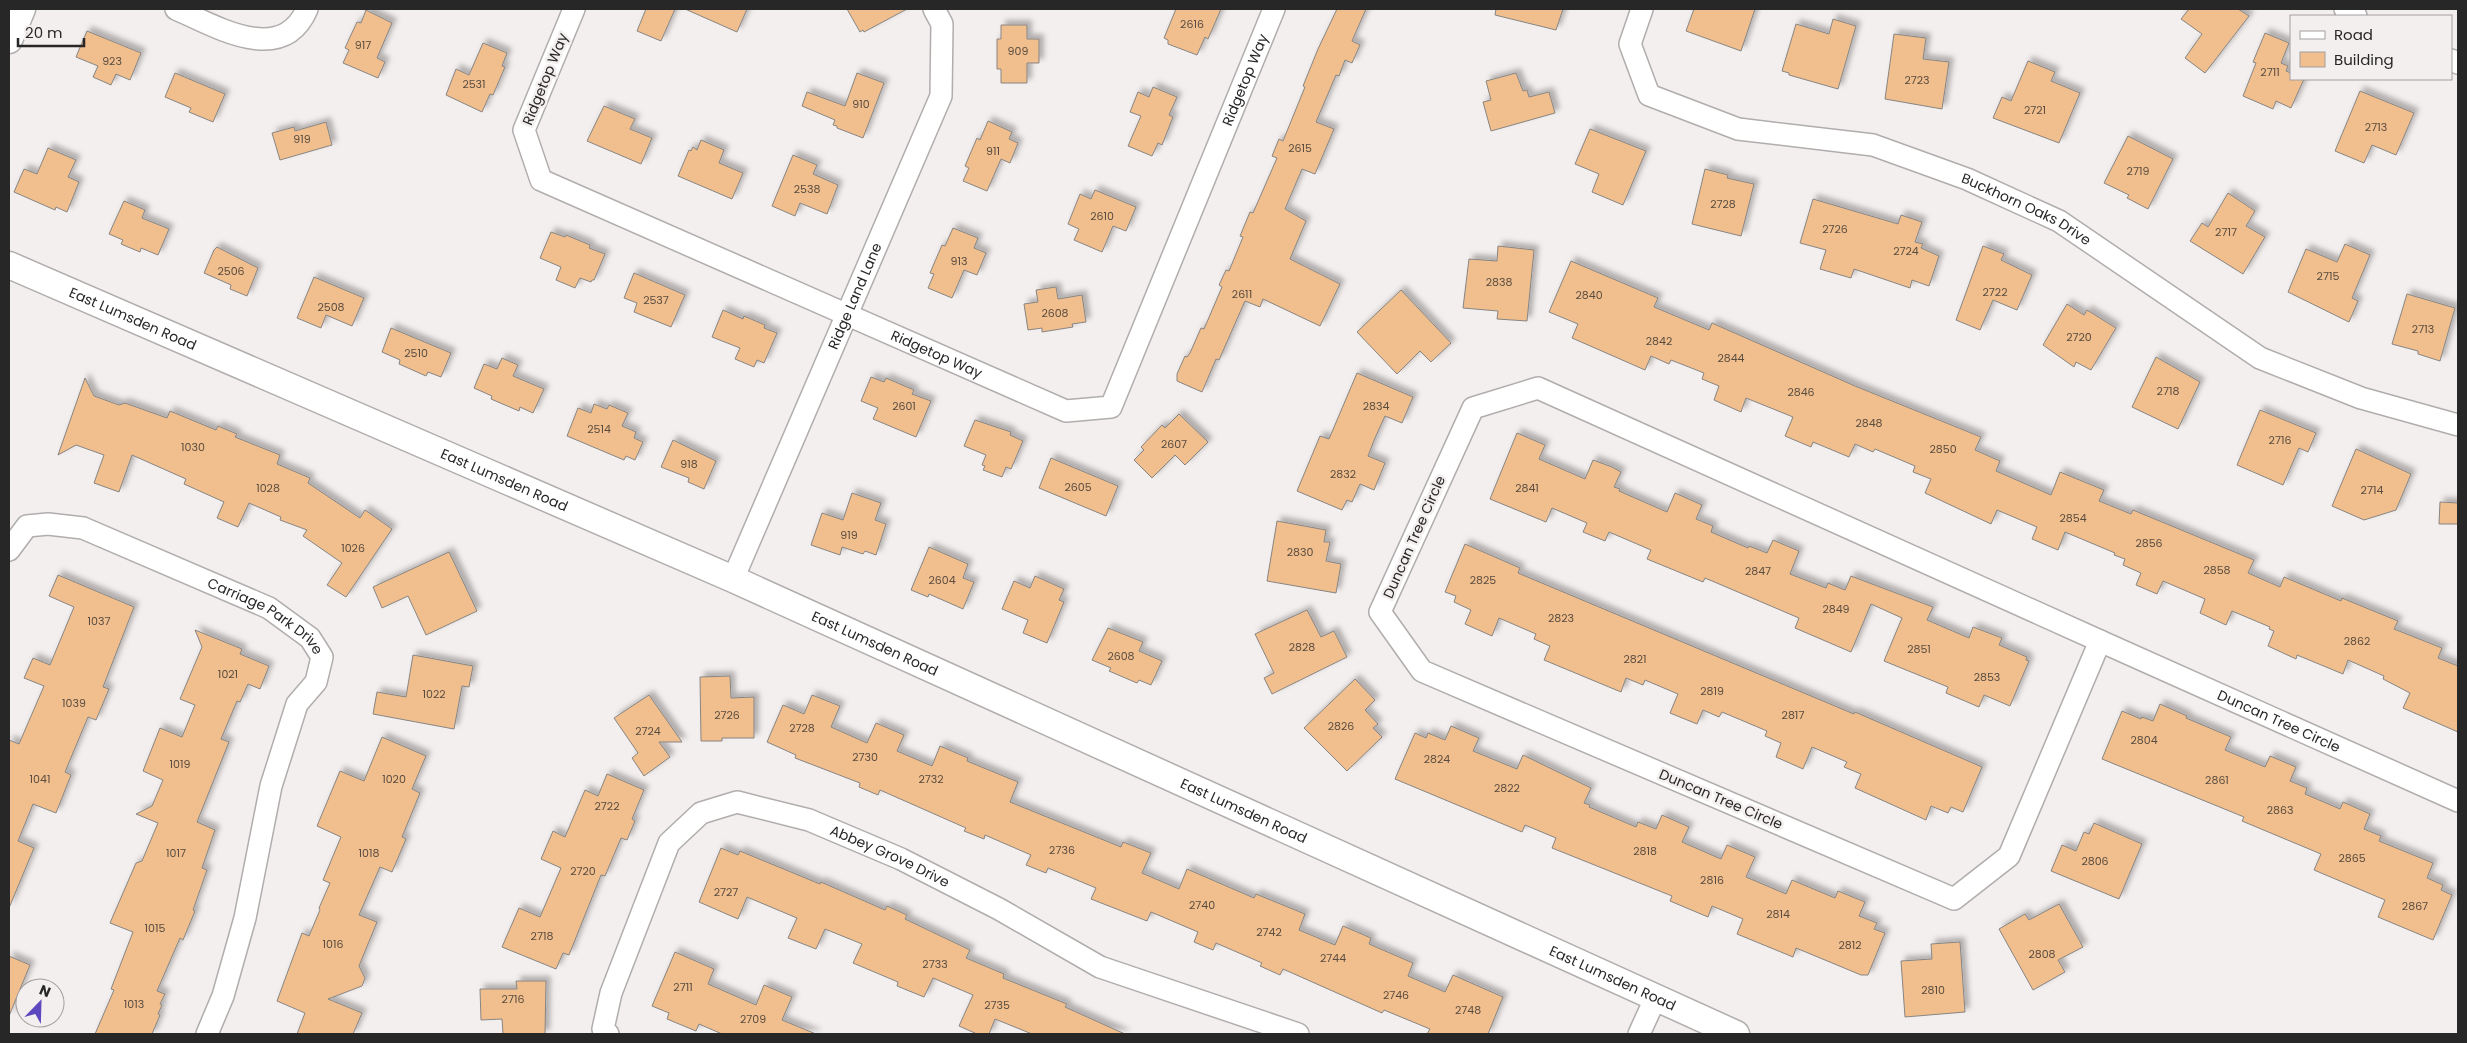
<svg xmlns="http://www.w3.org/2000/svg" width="2467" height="1043" viewBox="0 0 2467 1043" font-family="Poppins,sans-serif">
<defs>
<filter id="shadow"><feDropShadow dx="4.5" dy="-4.5" stdDeviation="2.5" flood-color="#0004"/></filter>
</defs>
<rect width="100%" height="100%" fill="#f3efee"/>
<g fill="#f1be8d" stroke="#878583" filter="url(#shadow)">
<polygon points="646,9 675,9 661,41 637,31"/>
<polygon points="685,9 747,9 737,32"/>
<polygon points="847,9 907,9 864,32 863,30 860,32"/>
<polygon points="1176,9 1221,9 1208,39 1205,37 1197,55 1168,44 1168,40 1164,38"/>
<polygon points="1337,9 1366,9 1352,41 1360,45 1352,63 1345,60 1339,76 1336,75 1316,122 1334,129 1315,174 1302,169 1285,209 1306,221 1290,259 1340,284 1320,326 1263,299 1260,307 1245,301 1219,360 1216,359 1202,392 1177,381 1177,374 1185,356 1187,357 1190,353 1201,328 1204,329 1222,287 1219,285 1226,270 1229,271 1243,237 1240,236 1250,212 1253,213 1277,158 1272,156 1279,139 1283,141 1305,87 1303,86 1318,49"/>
<polygon points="1496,9 1563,9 1556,30 1495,15"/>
<polygon points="1694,9 1755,9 1741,51 1686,31"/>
<polygon points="2189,9 2238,9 2249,16 2205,73 2185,58 2202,34 2181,19"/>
<polygon points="366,10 392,23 377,58 385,62 378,78 343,63 349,50 345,48 350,37 357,22 361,23"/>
<polygon points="1833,19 1856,26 1838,89 1789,75 1789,73 1782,71 1796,24 1829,34"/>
<polygon points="1001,25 1027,25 1027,39 1039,39 1039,63 1027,63 1027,83 1001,83 1001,69 997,69 997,39 1001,39"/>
<polygon points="87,31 141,53 130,80 116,74 111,85 93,77 98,66 76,57"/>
<polygon points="2265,33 2289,43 2281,63 2288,66 2286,71 2291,73 2291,79 2304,79 2291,108 2276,101 2273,109 2243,96 2256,63 2253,62"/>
<polygon points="1894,34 1926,38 1923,59 1949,62 1942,109 1885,99"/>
<polygon points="483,43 507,53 502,66 505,67 493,95 490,94 482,112 446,95 456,69 469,75"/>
<polygon points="2028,61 2055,72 2051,81 2080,93 2059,143 1993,118 2002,97 2011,101"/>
<polygon points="175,73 225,94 213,122 189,112 191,108 165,97"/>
<polygon points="857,73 884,83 863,138 837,128 837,126 833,125 835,120 802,106 807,92 845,106"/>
<polygon points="1516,73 1523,91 1527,90 1529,97 1549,92 1555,113 1491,131 1483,102 1491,100 1486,81"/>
<polygon points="1153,87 1177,97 1169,115 1173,117 1162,145 1158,143 1152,156 1128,146 1141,116 1130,112 1138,92 1149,97"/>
<polygon points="2360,91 2414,113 2396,155 2372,145 2364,163 2335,151"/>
<polygon points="604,106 635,119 630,129 652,138 641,164 587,141"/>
<polygon points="988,121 1012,132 1009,139 1018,143 1010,163 1001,159 987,191 963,181 969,168 965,166 977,138 980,140"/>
<polygon points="326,122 332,145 280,160 272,133 294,127 295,131"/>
<polygon points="1590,129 1646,151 1623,205 1592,192 1599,174 1575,164"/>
<polygon points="2128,136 2173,159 2148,209 2127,198 2129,195 2104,183"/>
<polygon points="701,140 724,150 719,163 743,173 732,199 678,176 689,150 691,151 693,147 697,150"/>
<polygon points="48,148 76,160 68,177 79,182 67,212 56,207 55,210 14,192 24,169 37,174"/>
<polygon points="793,155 817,165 813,174 838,185 827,214 800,203 795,216 772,206"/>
<polygon points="1705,169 1728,175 1727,178 1754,184 1741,236 1692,224"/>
<polygon points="1095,190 1136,207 1126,231 1113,226 1102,252 1074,240 1079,229 1068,224 1080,194 1091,199"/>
<polygon points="2228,193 2255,211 2246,226 2265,237 2243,274 2190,241 2202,223 2208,227"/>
<polygon points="1813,199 1898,224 1901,215 1922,222 1915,242 1923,244 1921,248 1939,256 1929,286 1912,280 1910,288 1854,269 1851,278 1820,269 1826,250 1800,243"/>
<polygon points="124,201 145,210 142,218 169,229 158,255 141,248 140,252 121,244 123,240 109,234"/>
<polygon points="953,228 978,238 974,248 986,253 977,275 964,270 952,298 928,288 934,274 930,273 942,245 945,246"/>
<polygon points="551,232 565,237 566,235 590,245 589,248 605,254 594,280 592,280 591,282 580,278 575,288 556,280 561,267 540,258"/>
<polygon points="2345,244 2370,255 2352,298 2358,301 2349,322 2288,292 2306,249 2337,262"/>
<polygon points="1498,246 1534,250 1527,321 1497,319 1498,311 1463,308 1469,259 1497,261"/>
<polygon points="1983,246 2004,254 2001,260 2032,275 2017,310 1993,300 1980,330 1956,320"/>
<polygon points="217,247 258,268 247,296 230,289 231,285 204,273 214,250"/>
<polygon points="1571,261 1658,298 1654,307 1709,330 1712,323 1855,386 1981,437 1975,450 2000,461 1996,471 2051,495 2060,472 2104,490 2099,501 2131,514 2133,510 2254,560 2248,573 2280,587 2284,577 2341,601 2342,598 2398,621 2394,629 2442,648 2438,658 2458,666 2458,732 2403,708 2410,693 2383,679 2384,676 2348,660 2343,674 2297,655 2296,659 2268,646 2274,631 2269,629 2270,627 2232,611 2226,625 2200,613 2205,599 2163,581 2157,594 2136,585 2141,573 2123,565 2125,559 2114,555 2115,553 2065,532 2058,550 2032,539 2037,527 1997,510 1991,524 1925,493 1931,479 1913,472 1915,466 1875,449 1873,452 1855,444 1849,457 1813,442 1811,447 1785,436 1793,417 1746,398 1741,412 1714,400 1719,386 1702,379 1704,373 1671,360 1669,364 1651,356 1645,370 1572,338 1578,324 1549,312"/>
<polygon points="634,273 685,295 671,327 634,312 637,303 624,298"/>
<polygon points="314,277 364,298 352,326 326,315 321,328 297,318"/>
<polygon points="1056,287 1058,299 1082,295 1086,322 1072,324 1073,327 1042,332 1042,328 1028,330 1024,304 1038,302 1036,290"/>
<polygon points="1401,290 1451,343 1431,362 1420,351 1397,374 1357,332"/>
<polygon points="2407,294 2455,308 2440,361 2418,354 2418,351 2392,344"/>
<polygon points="2067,304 2084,315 2087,310 2116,328 2091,370 2076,362 2074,367 2043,345"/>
<polygon points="723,310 743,319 744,316 765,325 764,328 777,333 764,363 757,360 754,367 735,359 740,348 712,337"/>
<polygon points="391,328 451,353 441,377 428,372 426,376 399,364 400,360 382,352"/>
<polygon points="2156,357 2200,382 2178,429 2132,407"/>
<polygon points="502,358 518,365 513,376 544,389 533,413 520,407 519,411 491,399 492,396 474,388 484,364 497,369"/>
<polygon points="1357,373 1413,397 1402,423 1385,416 1375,438 1368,456 1385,463 1374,490 1360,484 1352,502 1347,500 1342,510 1297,491 1320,436 1329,439"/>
<polygon points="871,377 884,382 886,378 914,390 912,394 931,401 916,437 873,419 878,408 861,401"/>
<polygon points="85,378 94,396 119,405 125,403 167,418 170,411 216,430 218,426 237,434 235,437 280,455 277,464 310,478 308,483 360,518 365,510 392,529 346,597 327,585 342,563 303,536 307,530 280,520 281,517 249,503 238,527 217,518 224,502 184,484 186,479 132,455 119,492 94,483 104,455 76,445 58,455"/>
<polygon points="594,404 607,409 609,405 628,413 622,426 636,432 634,438 643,442 635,460 626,456 624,460 567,436 578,408 591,413"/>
<polygon points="2260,410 2316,433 2308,452 2299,448 2283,485 2237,465"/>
<polygon points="1179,414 1208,442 1185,465 1175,455 1152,478 1134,460 1144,450 1141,447 1162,425 1165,428"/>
<polygon points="975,420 1011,432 1010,435 1023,441 1011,469 1006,467 1002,477 983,470 985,466 982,465 986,455 964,446"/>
<polygon points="1517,433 1545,445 1539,459 1585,479 1593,460 1612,467 1621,472 1614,487 1620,489 1619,491 1667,512 1675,493 1702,505 1696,519 1713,526 1711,532 1748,548 1749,546 1767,553 1773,540 1799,551 1790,574 1826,588 1828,583 1845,590 1851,576 1933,607 1927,620 1969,638 1973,627 2002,638 1999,645 2027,657 2026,660 2029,661 2010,706 1984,695 1979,707 1946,693 1948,687 1884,661 1902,618 1871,604 1851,652 1795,628 1799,618 1705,578 1703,582 1647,559 1651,550 1609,532 1605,541 1583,532 1587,523 1552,508 1546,522 1490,499"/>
<polygon points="673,440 716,461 704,489 688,482 689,478 661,467"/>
<polygon points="2356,449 2411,474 2396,510 2364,520 2332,506"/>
<polygon points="1051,458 1118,486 1106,516 1039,488"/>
<polygon points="852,493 881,503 875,520 886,524 876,555 865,551 863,554 842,547 840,555 811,545 822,513 843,520"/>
<polygon points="2440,502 2458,503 2458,524 2439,524"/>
<polygon points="1277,521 1326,530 1324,542 1330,542 1326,561 1341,564 1336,593 1267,581"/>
<polygon points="1465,544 1520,568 1518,573 1854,714 1855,712 1982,767 1963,812 1951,807 1948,813 1931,806 1926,820 1855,788 1861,774 1844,767 1847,762 1812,747 1803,769 1776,757 1781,743 1765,736 1767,731 1722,712 1719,717 1703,710 1697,724 1670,713 1678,694 1645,680 1643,685 1626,678 1621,692 1544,660 1550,646 1534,639 1536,634 1499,618 1492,636 1465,624 1471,610 1454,602 1456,596 1445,592"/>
<polygon points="929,547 968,564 963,578 974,582 963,609 929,594 928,597 911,590"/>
<polygon points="449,552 477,611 426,635 408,596 382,608 373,587"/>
<polygon points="58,575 134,607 103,687 109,689 96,720 88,717 65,772 71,775 56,813 33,804 18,841 34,848 9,908 9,740 19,744 44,686 24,678 33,658 50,665 74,607 49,596"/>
<polygon points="1035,576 1064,589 1059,600 1064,602 1047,643 1023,633 1028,620 1002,609 1014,581 1030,588"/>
<polygon points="1307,610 1321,637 1334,631 1347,657 1272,694 1264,678 1274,673 1255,634"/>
<polygon points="1108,628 1143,642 1139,651 1162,661 1151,685 1139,680 1137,683 1109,671 1111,668 1092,660"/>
<polygon points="195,630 242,649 240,654 269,666 260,689 248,684 240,702 237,701 221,739 229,742 197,822 215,830 202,868 207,870 193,910 195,911 183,940 180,938 157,991 165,994 160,1004 162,1005 158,1014 160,1015 152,1034 95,1034 114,990 111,989 133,932 110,923 136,863 142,861 158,823 136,814 152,806 163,780 143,771 160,728 182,737 195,705 180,699 202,647"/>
<polygon points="413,655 473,666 469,687 462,686 454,729 373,714 377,692 406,697"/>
<polygon points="730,676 731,698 754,697 754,738 722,738 722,741 701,741 700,677"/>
<polygon points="1355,679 1375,700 1365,710 1378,724 1373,728 1382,737 1347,771 1304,728"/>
<polygon points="649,695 682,742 659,742 670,757 644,776 632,758 638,753 614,718"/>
<polygon points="812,695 840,706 831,727 867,743 876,723 904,735 897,751 932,766 940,746 968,758 967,761 1018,782 1010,802 1121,847 1123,842 1151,853 1142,873 1179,889 1187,869 1254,898 1256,894 1305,914 1299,930 1335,945 1343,926 1371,938 1369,944 1413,963 1408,976 1445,992 1453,975 1503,997 1488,1034 1427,1034 1430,1029 1384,1010 1382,1013 1283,969 1280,975 1260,966 1262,963 1216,943 1213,950 1194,942 1198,932 1151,912 1147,921 1091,899 1096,888 1048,868 1046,873 1026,865 1031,855 985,835 984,839 964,831 966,828 880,790 878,795 859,787 860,783 795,758 796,755 767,742 783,705 804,714"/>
<polygon points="2160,704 2187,716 2186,718 2231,737 2225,750 2265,767 2270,756 2296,767 2290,781 2307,788 2305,794 2340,809 2343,802 2370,814 2364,829 2381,836 2379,841 2433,863 2427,878 2443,885 2441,890 2452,895 2433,940 2378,917 2385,900 2314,870 2321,854 2242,821 2244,817 2102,759 2122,711 2141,719 2142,717 2153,721"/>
<polygon points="1451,726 1479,738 1473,751 1517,769 1523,755 1591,788 1584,803 1590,805 1589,807 1636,827 1638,822 1656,829 1662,815 1689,827 1682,842 1721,859 1727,845 1755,857 1746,877 1786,894 1792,880 1835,898 1838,891 1865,902 1859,916 1877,923 1874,929 1885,933 1868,975 1861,975 1796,948 1793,957 1737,934 1743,919 1712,906 1708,917 1670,901 1672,896 1552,848 1556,838 1525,825 1522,832 1395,779 1415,733 1426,738 1428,733 1445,740"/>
<polygon points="382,737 426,756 412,789 420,793 402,837 406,839 392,872 380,867 359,915 377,922 359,966 365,978 362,986 328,999 362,1013 353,1034 297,1034 305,1013 277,1001 302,933 309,936 320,910 319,908 330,883 323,880 341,837 317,826 340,771 364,781"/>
<polygon points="607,774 644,790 632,819 635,821 627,840 621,838 605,876 601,875 569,955 563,953 556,969 502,947 519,908 540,917 561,868 541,859 553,831 565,837 585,790 598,796"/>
<polygon points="2094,823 2142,844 2119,899 2051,871 2062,845 2076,851 2084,832 2089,834"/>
<polygon points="721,848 738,855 740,851 820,884 821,882 885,910 887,906 907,915 905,919 970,950 966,958 1004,974 1003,978 1067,1004 1065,1007 1125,1034 1032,1034 995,1019 989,1034 977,1034 959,1026 973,995 933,978 924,997 897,986 898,982 853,963 862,944 825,929 816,949 788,938 797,918 747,897 738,919 699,902"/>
<polygon points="2059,904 2083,947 2058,960 2065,972 2033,990 1999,929 2025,914 2029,920"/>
<polygon points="1960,942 1965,1012 1905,1017 1901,961 1932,959 1931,944"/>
<polygon points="675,952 714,969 708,984 756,1005 764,985 792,997 782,1020 816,1034 722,1034 699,1024 696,1031 667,1019 669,1013 652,1006"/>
<polygon points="9,956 30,965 9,1016"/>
<polygon points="516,981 546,981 545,1034 503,1034 502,1019 481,1020 480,989 517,989"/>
</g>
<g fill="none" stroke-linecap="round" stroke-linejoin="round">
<g stroke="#b0adac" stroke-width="24">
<g id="minor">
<path d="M176 9C215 26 282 67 307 9"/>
<path id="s1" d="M574 9 524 130 541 180 1066 411 1111 407 1274 9"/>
<path id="s2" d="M1642 9 1630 44 1649 95 1738 129 1873 145 1967 179 2059 221 2260 358 2361 398 2458 425"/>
<polyline points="2345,9 2356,16"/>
<polyline points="2451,60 2458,63"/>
<polygon points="1538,388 2100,641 2009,856 1954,899 1422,671 1380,612 1473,408"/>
<path id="s3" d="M9 550 27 526 48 524 83 528 269 608 310 638 322 657 316 682 297 704 271 786 245 918 223 996 207 1034"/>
<path id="s4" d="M733 579 941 96 942 24 934 9"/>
<path id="s5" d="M2100 641 2458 801"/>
<path id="s6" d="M608 1034 603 1029 611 993 669 843 701 813 737 802 809 820 901 859 999 909 1100 967 1298 1034"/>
<polyline points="1639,1034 1655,999"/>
</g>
</g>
<g stroke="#b0adac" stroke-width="29">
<g id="tertiary">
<polyline points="9,40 22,9"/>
<path id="s7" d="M9 265 733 579 1736 1034"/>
</g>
</g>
<use href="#minor" stroke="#fff" stroke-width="21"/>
<use href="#tertiary" stroke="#fff" stroke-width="26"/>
</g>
<g text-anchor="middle" stroke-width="5" stroke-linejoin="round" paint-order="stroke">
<g font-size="11" fill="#5a4d40">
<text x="1192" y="28">2616</text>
<text x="363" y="49">917</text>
<text x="1018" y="55">909</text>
<text x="112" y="65">923</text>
<text x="2270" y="76">2711</text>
<text x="1917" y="84">2723</text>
<text x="474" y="88">2531</text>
<text x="861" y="108">910</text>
<text x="2035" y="114">2721</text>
<text x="2376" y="131">2713</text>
<text x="302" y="143">919</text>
<text x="1300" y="152">2615</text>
<text x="993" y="155">911</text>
<text x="2138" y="175">2719</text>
<text x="807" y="193">2538</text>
<text x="1723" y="208">2728</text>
<text x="1102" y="220">2610</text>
<text x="1835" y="233">2726</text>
<text x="2226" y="236">2717</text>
<text x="1906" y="255">2724</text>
<text x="959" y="265">913</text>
<text x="231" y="275">2506</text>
<text x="2328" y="280">2715</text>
<text x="1499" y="286">2838</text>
<text x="1995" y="296">2722</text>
<text x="1242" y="298">2611</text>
<text x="1589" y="299">2840</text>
<text x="656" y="304">2537</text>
<text x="331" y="311">2508</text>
<text x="1055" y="317">2608</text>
<text x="2423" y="333">2713</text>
<text x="2079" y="341">2720</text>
<text x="1659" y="345">2842</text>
<text x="416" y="357">2510</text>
<text x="1731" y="362">2844</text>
<text x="2168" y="395">2718</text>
<text x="1801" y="396">2846</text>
<text x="904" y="410">2601</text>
<text x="1376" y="410">2834</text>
<text x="1869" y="427">2848</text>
<text x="599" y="433">2514</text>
<text x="2280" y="444">2716</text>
<text x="1174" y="448">2607</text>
<text x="193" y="451">1030</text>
<text x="1943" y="453">2850</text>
<text x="689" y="468">918</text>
<text x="1343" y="478">2832</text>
<text x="1078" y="491">2605</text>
<text x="268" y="492">1028</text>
<text x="1527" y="492">2841</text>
<text x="2372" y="494">2714</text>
<text x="2073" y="522">2854</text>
<text x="849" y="539">919</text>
<text x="2149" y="547">2856</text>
<text x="353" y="552">1026</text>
<text x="1300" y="556">2830</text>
<text x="2217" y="574">2858</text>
<text x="1758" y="575">2847</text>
<text x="942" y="584">2604</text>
<text x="1483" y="584">2825</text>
<text x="1836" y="613">2849</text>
<text x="1561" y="622">2823</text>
<text x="99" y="625">1037</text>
<text x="2357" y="645">2862</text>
<text x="1302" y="651">2828</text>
<text x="1919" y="653">2851</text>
<text x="1121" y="660">2608</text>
<text x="1635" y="663">2821</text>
<text x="228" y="678">1021</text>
<text x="1987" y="681">2853</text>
<text x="1712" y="695">2819</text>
<text x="434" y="698">1022</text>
<text x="74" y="707">1039</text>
<text x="727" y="719">2726</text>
<text x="1793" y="719">2817</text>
<text x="1341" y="730">2826</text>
<text x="802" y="732">2728</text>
<text x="648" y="735">2724</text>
<text x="2144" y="744">2804</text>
<text x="865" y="761">2730</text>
<text x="1437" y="763">2824</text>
<text x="180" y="768">1019</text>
<text x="40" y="783">1041</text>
<text x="394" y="783">1020</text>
<text x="931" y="783">2732</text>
<text x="2217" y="784">2861</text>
<text x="1507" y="792">2822</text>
<text x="607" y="810">2722</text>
<text x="2280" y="814">2863</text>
<text x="1062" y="854">2736</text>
<text x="1645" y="855">2818</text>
<text x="176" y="857">1017</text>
<text x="369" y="857">1018</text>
<text x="2352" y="862">2865</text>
<text x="2095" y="865">2806</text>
<text x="583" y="875">2720</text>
<text x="1712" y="884">2816</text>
<text x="726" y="896">2727</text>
<text x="1202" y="909">2740</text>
<text x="2415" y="910">2867</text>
<text x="1778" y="918">2814</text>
<text x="155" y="932">1015</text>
<text x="1269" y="936">2742</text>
<text x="542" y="940">2718</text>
<text x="333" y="948">1016</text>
<text x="1850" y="949">2812</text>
<text x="2042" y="958">2808</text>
<text x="1333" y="962">2744</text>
<text x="935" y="968">2733</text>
<text x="683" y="991">2711</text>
<text x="1933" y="994">2810</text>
<text x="1396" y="999">2746</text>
<text x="513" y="1003">2716</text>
<text x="134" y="1008">1013</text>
<text x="997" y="1009">2735</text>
<text x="1468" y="1014">2748</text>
<text x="753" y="1023">2709</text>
</g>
<g font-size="14" fill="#282727" stroke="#f3efee">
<text transform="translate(545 79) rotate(-68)" y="5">Ridgetop Way</text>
<text dy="5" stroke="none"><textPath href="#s1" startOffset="1156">Ridgetop Way</textPath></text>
<text dy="5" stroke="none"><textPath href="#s2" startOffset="489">Buckhorn Oaks Drive</textPath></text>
<text dy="5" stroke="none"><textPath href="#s4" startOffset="308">Ridge Land Lane</textPath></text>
<text dy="5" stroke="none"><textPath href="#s7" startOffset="135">East Lumsden Road</textPath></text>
<text dy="5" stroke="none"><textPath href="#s1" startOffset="616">Ridgetop Way</textPath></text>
<text dy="5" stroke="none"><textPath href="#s7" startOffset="540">East Lumsden Road</textPath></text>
<text transform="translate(1414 537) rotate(-66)" y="5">Duncan Tree Circle</text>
<text dy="5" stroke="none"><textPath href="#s3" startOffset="290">Carriage Park Drive</textPath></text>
<text dy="5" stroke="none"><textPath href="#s7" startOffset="945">East Lumsden Road</textPath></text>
<text dy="5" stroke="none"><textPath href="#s5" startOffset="196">Duncan Tree Circle</textPath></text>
<text transform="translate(1721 799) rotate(23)" y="5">Duncan Tree Circle</text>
<text dy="5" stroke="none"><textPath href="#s7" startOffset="1350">East Lumsden Road</textPath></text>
<text dy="5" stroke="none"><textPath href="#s6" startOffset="449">Abbey Grove Drive</textPath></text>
<text dy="5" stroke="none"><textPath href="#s7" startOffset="1755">East Lumsden Road</textPath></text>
</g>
</g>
<rect width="2467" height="1043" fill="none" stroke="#282727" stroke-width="20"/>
<rect x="2290" y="15" width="162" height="65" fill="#f3efee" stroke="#a29f9e"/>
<rect x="2300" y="31" width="25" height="8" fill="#ffffff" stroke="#a29f9e"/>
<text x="2334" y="40" font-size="15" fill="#282727">Road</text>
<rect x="2300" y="52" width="25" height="15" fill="#f1be8d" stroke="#a29f9e"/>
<text x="2334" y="65" font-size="15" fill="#282727">Building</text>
<g transform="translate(40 1003) rotate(23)"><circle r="24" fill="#f3efee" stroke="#a29f9e"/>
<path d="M0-4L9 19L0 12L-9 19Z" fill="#5d48c0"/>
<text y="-8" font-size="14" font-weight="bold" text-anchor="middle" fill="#282727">N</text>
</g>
<path d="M18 38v8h66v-8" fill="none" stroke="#282727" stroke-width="2.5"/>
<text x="25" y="38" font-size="15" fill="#282727" stroke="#f3efee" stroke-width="4" paint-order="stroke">20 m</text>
</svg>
